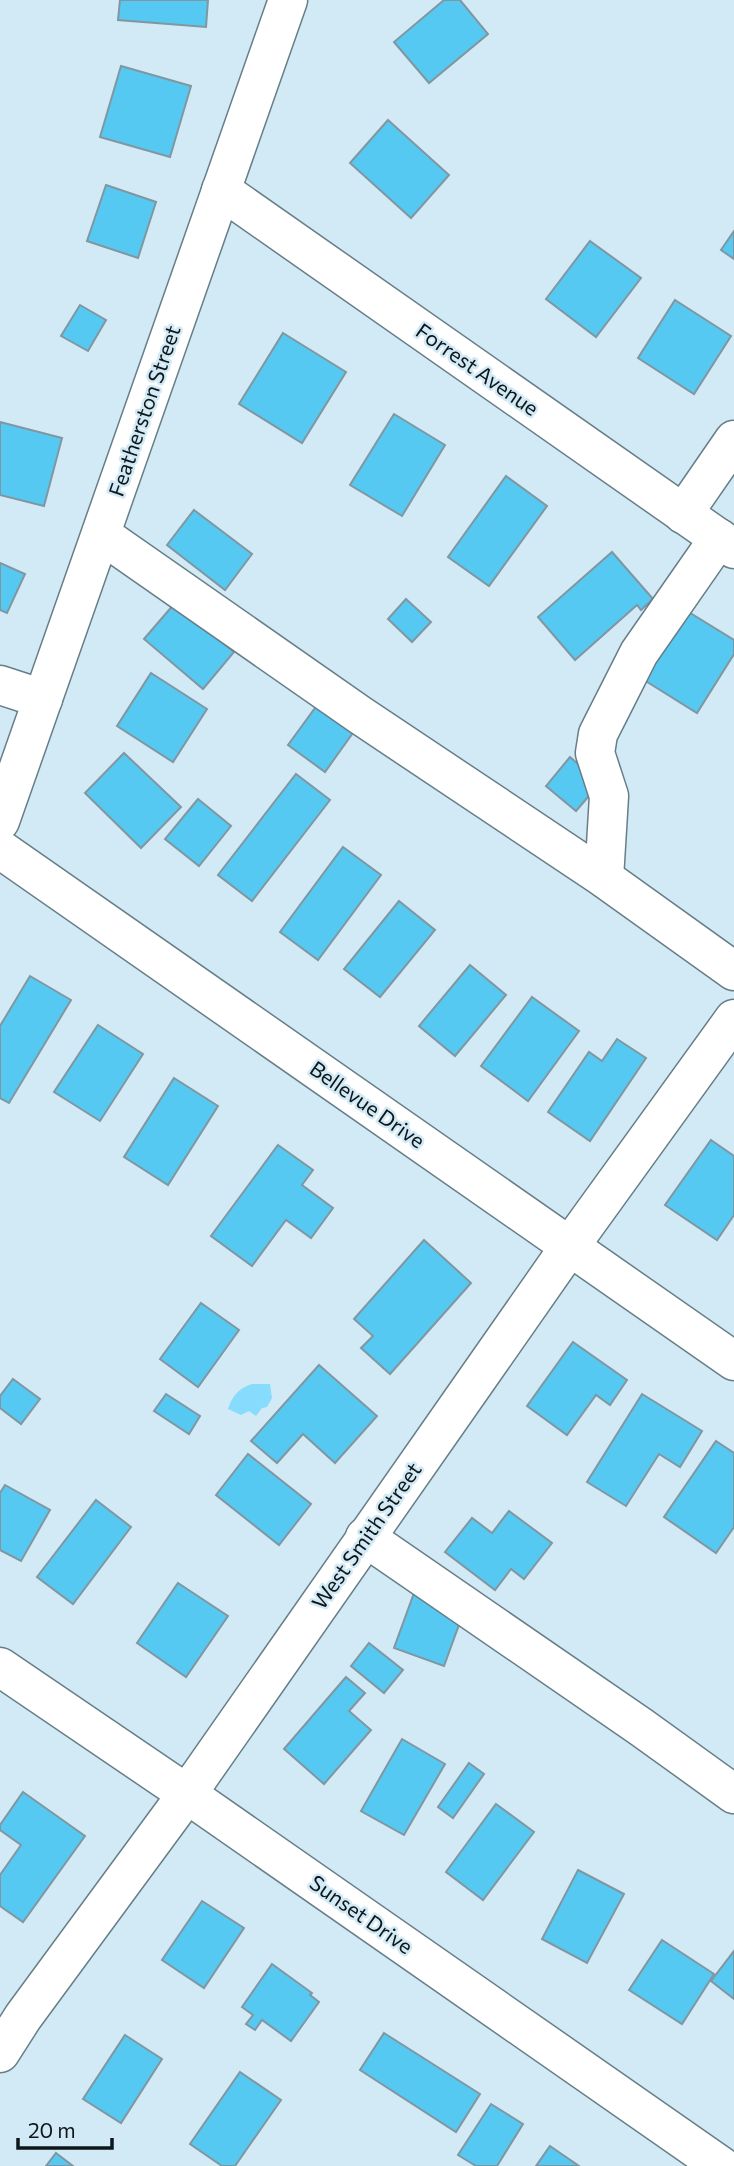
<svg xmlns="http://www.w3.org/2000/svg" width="734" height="2166" viewBox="0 0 734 2166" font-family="Commissioner,sans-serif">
<rect width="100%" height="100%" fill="#d2eaf5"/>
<path fill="#87dbfc" d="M252 1384H270L272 1398 267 1407 262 1408 256 1416 249 1411 241 1415 228 1409C232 1396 239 1388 252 1384Z"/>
<g fill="#56c9f2" stroke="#8097a1" stroke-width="2">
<polygon points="120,0 208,0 206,27 118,20"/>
<polygon points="444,0 460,0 488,34 429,83 394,42"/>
<polygon points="121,66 191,86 170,157 100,137"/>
<polygon points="388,120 449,175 411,218 350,163"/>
<polygon points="106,185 156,202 138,258 87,241"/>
<polygon points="734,231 734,259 721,250"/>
<polygon points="590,241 641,278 596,337 546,299"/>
<polygon points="675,300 731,336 694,394 638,358"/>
<polygon points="80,305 106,320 88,351 61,336"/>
<polygon points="283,333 346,372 302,443 239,404"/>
<polygon points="394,414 445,445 402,516 350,485"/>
<polygon points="0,422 62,438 44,506 0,495"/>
<polygon points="506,476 547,506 489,586 448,557"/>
<polygon points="194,510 252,554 225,590 167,545"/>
<polygon points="612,552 653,599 641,610 637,605 575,660 538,617"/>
<polygon points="0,563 25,574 7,613 0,610"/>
<polygon points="406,599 431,622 412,642 388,619"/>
<polygon points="175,603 234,652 203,689 144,639"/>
<polygon points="687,611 734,640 734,654 697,713 644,680"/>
<polygon points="151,673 207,709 173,762 117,726"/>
<polygon points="318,704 355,730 325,772 288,745"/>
<polygon points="124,753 181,807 141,848 85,793"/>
<polygon points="570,757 600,783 576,811 546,786"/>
<polygon points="296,774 330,800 252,901 218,875"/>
<polygon points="198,799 231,826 199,866 165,839"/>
<polygon points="343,847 381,875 318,960 280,932"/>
<polygon points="399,901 435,930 380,997 344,969"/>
<polygon points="470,965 506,995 455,1056 419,1026"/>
<polygon points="30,976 71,1000 9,1103 0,1098 0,1026"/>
<polygon points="532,997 579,1031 528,1101 481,1066"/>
<polygon points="98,1025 143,1054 100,1121 54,1092"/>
<polygon points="617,1039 646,1058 590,1141 548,1112 589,1052 602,1061"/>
<polygon points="174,1078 218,1106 168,1185 124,1157"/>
<polygon points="711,1140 734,1156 734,1215 717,1240 665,1205"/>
<polygon points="278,1145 313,1170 302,1185 333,1208 311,1238 286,1220 252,1266 211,1236"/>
<polygon points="424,1240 471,1283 390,1374 361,1348 373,1336 354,1319"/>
<polygon points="201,1303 239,1330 198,1387 160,1359"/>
<polygon points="573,1342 627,1380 610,1405 596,1395 567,1435 527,1406"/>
<polygon points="319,1365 377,1416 335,1463 303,1434 277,1463 251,1441"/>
<polygon points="13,1379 40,1399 21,1424 0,1408 0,1396"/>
<polygon points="166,1394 200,1416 189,1434 154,1411"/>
<polygon points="642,1394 702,1431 680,1467 659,1454 626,1506 587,1482"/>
<polygon points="716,1441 734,1453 734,1527 716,1553 664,1517"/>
<polygon points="248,1454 311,1504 279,1545 216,1495"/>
<polygon points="5,1485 50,1510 21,1561 0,1550 0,1493"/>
<polygon points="96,1500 131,1527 73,1604 37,1577"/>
<polygon points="509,1511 552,1543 524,1579 511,1569 495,1590 445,1552 472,1518 492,1533"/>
<polygon points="178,1583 228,1616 186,1677 137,1643"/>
<polygon points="414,1593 464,1611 444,1666 394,1648"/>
<polygon points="369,1643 403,1670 384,1693 351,1666"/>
<polygon points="346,1677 365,1693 349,1711 371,1730 324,1784 284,1749"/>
<polygon points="402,1739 445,1764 404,1835 361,1811"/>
<polygon points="469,1763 484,1774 453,1818 438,1807"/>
<polygon points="23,1792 85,1836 23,1922 0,1906 0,1875 21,1845 0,1830 0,1825"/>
<polygon points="496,1804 534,1832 483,1900 446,1872"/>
<polygon points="578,1870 624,1894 587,1963 542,1939"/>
<polygon points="202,1901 244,1928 204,1988 162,1960"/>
<polygon points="662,1940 714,1974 682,2024 629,1990"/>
<polygon points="734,1951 734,1999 711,1981"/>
<polygon points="272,1964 312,1993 310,1995 319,2002 291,2041 262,2020 255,2030 246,2024 253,2015 242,2007"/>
<polygon points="384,2033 480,2094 456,2132 360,2070"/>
<polygon points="125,2035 162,2059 121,2123 83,2099"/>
<polygon points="240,2072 281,2100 235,2166 222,2166 190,2144"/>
<polygon points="491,2104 523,2124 497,2166 476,2166 458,2155"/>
<polygon points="550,2146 579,2166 536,2166"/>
<polygon points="56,2153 73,2166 46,2166"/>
</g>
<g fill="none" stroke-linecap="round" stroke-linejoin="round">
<g stroke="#677e87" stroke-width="41">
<g id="minor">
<polyline points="221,190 734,549"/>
<polyline points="683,514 734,440"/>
<polyline points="102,535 360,715 604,878 734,971"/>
<polyline points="0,685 43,699"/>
<polyline points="0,821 288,0"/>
<polyline points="0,849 734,1361"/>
<polyline points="604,878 609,796 595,753 598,734 639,653 719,538"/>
<polyline points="365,1537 641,1727 734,1794"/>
<polyline points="0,1667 187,1794 721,2166"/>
<polyline points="0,2053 23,2017 187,1794 570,1246 734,1019"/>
</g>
</g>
<use href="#minor" stroke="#fff" stroke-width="38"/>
</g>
<g text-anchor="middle" stroke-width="5" stroke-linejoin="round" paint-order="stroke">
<g font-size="21" fill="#0d1619" stroke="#d2eaf5">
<text transform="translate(477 370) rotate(35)" y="7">Forrest Avenue</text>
<text transform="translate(145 411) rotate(-71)" y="7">Featherston Street</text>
<text transform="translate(367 1105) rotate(35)" y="7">Bellevue Drive</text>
<text transform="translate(367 1536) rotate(-55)" y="7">West Smith Street</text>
<text transform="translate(361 1915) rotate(35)" y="7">Sunset Drive</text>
</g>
</g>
<path d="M18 2138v10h94v-10" fill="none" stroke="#0d1619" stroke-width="3.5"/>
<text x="28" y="2138" font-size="21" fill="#0d1619" stroke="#d2eaf5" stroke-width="5" paint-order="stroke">20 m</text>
</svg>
